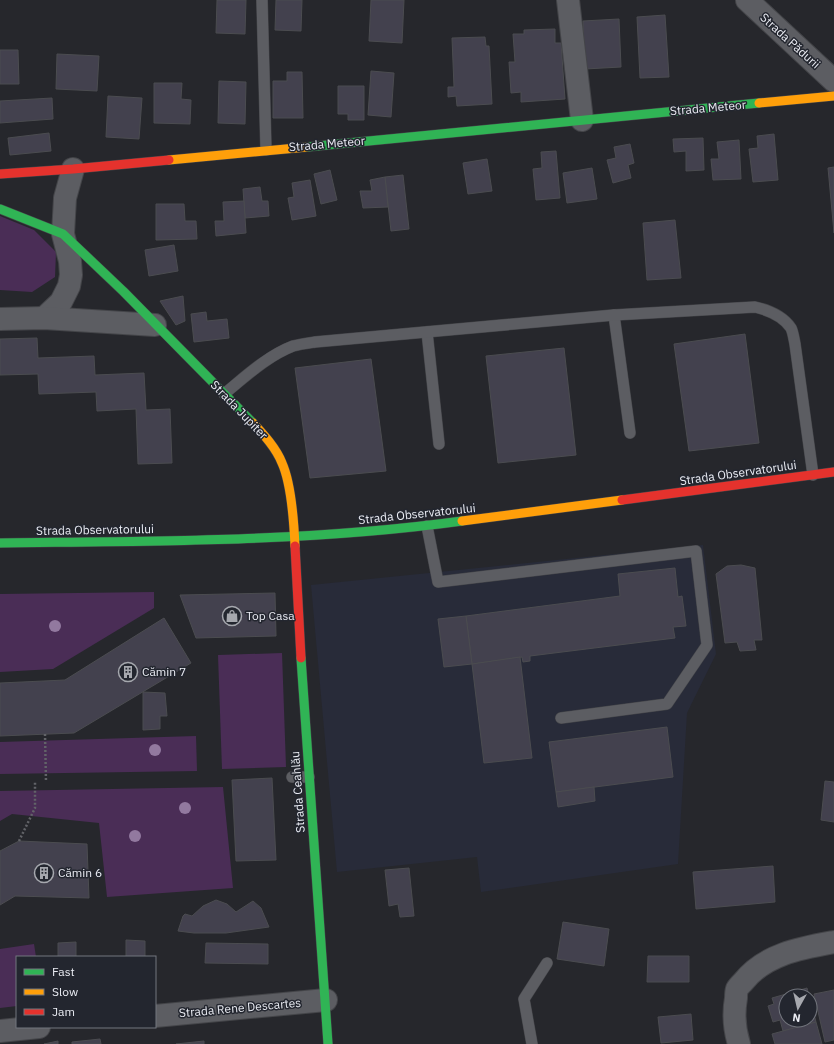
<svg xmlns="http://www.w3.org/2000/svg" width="834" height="1044" viewBox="0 0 834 1044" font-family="'IBM Plex Sans',sans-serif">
<rect width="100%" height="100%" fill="#26272c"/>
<polygon fill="#282b39" points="703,545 716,654 687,713 678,864 481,892 477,857 337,872 311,585"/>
<g fill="#4a2d56">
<polygon points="0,216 34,230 56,252 55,277 32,292 0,290"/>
<polygon points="154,592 154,608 53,669 0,672 0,594"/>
<polygon points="282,653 286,767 222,769 218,655"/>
<polygon points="196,736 197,771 0,774 0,742"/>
<polygon points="223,787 233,888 107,897 99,823 12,814 0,821 0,791"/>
<polygon points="34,944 36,957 17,957 17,1006 0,1008 0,949"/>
</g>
<g fill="#43414e" stroke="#4b4c50">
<polygon points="217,0 246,0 245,34 216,33"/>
<polygon points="276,0 302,0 301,31 275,30"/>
<polygon points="371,0 404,0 402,43 369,41"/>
<polygon points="665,15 669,77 640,78 637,17"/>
<polygon points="619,19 621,67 585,69 583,21"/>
<polygon points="555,29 555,43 561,43 565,99 521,102 521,92 511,93 509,62 515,62 513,34 524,34 524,30"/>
<polygon points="485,37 486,46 489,46 492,104 457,106 456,96 448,97 448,87 454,87 452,38"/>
<polygon points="0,50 18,50 19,84 0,84"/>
<polygon points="57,54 99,56 97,91 56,89"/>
<polygon points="371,71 394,73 391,117 368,115"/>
<polygon points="287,72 302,72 303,118 273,118 273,81 287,81"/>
<polygon points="219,81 246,82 245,124 218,123"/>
<polygon points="154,83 182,83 181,99 191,100 190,124 154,123"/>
<polygon points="338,86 364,86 364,120 348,120 348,114 338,114"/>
<polygon points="108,96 142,98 139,139 106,137"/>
<polygon points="52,98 53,119 0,123 0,101"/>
<polygon points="49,133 51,151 10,155 8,138"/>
<polygon points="774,134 778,180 753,182 749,149 758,148 757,136"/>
<polygon points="703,138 704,170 686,171 686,151 674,152 673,139"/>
<polygon points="739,140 741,179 713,180 711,159 719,159 717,142"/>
<polygon points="630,144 634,163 628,165 631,178 613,183 607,160 616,158 614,147"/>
<polygon points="556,151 560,198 536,200 533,169 542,168 541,152"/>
<polygon points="487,159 492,191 468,194 463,163"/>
<polygon points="834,167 834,233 828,168"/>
<polygon points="592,168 597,199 567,203 563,173"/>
<polygon points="330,170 337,200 321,204 314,174"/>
<polygon points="403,175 409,229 391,231 385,177"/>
<polygon points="385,177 388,207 363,208 360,191 372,191 370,180"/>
<polygon points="310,180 316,216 292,220 288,198 294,197 292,183"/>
<polygon points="260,187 262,201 268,201 269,216 245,218 243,189"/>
<polygon points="244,201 246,233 216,236 215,221 224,221 223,202"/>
<polygon points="156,204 184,204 185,221 196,221 197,239 156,240"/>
<polygon points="675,220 681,278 647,280 643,223"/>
<polygon points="174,245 178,271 149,276 145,250"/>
<polygon points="183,296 185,321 176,325 160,301"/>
<polygon points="206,312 207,321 227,319 229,338 194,342 191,314"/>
<polygon points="745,334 759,443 689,451 674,344"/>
<polygon points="37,338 38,358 94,356 95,375 144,373 146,410 170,409 172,463 138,464 136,409 97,411 96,392 39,394 38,374 0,375 0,339"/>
<polygon points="564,348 576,455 498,463 486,356"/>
<polygon points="371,359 386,471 310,478 295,368"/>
<polygon points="741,565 755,568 762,640 754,640 756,650 740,651 737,642 725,643 716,574 727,566"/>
<polygon points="675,568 678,597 682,596 686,626 673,627 675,638 530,656 530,661 523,662 522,657 472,664 466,616 620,596 618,574"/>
<polygon points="275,593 276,636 196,638 180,595"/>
<polygon points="466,616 472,664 444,667 438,619"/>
<polygon points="164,618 191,663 74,733 0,736 0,683 65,680"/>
<polygon points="520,657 532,758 484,763 472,664"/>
<polygon points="143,692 165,693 167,716 160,716 160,729 143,730"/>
<polygon points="667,727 673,777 556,792 549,742"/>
<polygon points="272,778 276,860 236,861 232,780"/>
<polygon points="825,781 834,782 834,822 821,820"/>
<polygon points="594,787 595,801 558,807 556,792"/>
<polygon points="19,841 87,844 89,898 15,896 0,905 0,851"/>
<polygon points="773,866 775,902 696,909 693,872"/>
<polygon points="409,868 414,916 400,917 398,904 389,906 385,870"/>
<polygon points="216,900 227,904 236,912 253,901 261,908 269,927 226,933 194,933 178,931 183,916 185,914 192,916 203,906"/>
<polygon points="563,922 609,929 604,966 557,959"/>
<polygon points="126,940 145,941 145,957 126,957"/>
<polygon points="76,942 76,957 58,957 58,943"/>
<polygon points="206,943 268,944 268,964 205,963"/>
<polygon points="648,956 689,956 689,982 647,982"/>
<polygon points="807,988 809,996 786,996 786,1020 810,1020 810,999 816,1022 783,1031 780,1020 773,1022 768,1006 774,1004 772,998"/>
<polygon points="834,990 834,1040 825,1042 814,994"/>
<polygon points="691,1014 693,1040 661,1043 658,1017"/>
<polygon points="816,1022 822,1044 775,1044 772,1034"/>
<polygon points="100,1039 101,1044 72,1044 72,1042"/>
<polygon points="58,1041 58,1044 44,1044"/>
<polygon points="204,1041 204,1044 176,1044"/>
</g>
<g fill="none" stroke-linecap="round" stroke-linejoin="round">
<g stroke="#444549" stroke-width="12">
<g id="lane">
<polyline points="262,0 266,150"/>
<polyline points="614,315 630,433"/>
<polyline points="427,332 439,444"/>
<path d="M224 394C245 377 267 356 293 346 300 344 308 343 315 342L614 315 755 307C768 310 783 316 791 328 793 332 794 339 795 344L813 475"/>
<polyline points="427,526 438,582 696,551 707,645 667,704 561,718"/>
<polyline points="292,777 309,777"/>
<polyline points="532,1044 524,999 547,963"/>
</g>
</g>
<g stroke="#444549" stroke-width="24">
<g id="street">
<polyline points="568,0 582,120"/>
<polyline points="747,0 834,81"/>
<polyline points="44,318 61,302 69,286 71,275 70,261 63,234 65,198 73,169"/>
<polyline points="0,319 44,318 155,325"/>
<polyline points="155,1016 326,1000"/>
<polyline points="0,1031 39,1027"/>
<path d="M739 1044C734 1028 733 1015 736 998 736 996 736 992 737 989 738 987 741 984 743 982 765 954 801 948 834 942"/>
</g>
</g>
<g stroke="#444549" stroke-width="10">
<g id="fast">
<polyline points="307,147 759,103"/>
<polyline points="0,209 63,234 123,291 253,423"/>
<path d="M0 543C154 541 309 542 462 521"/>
<polyline points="301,658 328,1044"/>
</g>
</g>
<g stroke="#444549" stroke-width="10">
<g id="slow">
<polyline points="759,103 834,96"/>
<polyline points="169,160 307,147"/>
<path d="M253 423C264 435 276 448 282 463 291 483 294 524 295 546"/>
<polyline points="462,521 622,500"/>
</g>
</g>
<g stroke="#444549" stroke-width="10">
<g id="jam">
<polyline points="0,174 73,169 169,160"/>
<polyline points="622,500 834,472"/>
<polyline points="295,546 301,658"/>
</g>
</g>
<g stroke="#626368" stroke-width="2.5" stroke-dasharray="2 2" stroke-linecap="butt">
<polyline points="45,734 46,782"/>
<polyline points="19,841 35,808 35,781"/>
</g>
<use href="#lane" stroke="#5c5d62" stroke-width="11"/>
<use href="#street" stroke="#5c5d62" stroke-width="22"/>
<use href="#fast" stroke="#30b455" stroke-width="9"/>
<use href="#slow" stroke="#ff9f0a" stroke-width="9"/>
<use href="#jam" stroke="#e5322d" stroke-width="9"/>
</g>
<g fill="#92799f">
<circle cx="55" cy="626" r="6"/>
<circle cx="155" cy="750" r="6"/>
<circle cx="185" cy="808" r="6"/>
<circle cx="135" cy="836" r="6"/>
</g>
<defs>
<g id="shop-ring" transform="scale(1)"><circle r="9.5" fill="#23262f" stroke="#a6a8ae" stroke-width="1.5"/><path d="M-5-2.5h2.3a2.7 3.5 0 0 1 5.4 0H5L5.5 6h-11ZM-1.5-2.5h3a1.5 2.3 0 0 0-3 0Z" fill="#a6a8ae"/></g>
<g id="building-ring" transform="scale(1)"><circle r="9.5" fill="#23262f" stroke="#a6a8ae" stroke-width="1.5"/><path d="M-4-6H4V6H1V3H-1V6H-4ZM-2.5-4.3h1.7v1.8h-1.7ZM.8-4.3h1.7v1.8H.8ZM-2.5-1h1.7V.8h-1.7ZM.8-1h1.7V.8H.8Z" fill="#a6a8ae"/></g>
</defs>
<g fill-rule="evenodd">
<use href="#shop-ring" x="232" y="616"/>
<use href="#building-ring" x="128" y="672"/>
<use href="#building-ring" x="44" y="873"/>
</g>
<g text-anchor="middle" stroke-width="3" stroke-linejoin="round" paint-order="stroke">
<g font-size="12" fill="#ebedf4" stroke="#23262f">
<text transform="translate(790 41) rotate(42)" y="4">Strada Pădurii</text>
<text transform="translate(708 108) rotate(-5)" y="4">Strada Meteor</text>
<text transform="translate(327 144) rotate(-5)" y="4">Strada Meteor</text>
<text transform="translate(239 410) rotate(46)" y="4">Strada Jupiter</text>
<text transform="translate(738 473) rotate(-8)" y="4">Strada Observatorului</text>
<text transform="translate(417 514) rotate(-6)" y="4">Strada Observatorului</text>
<text transform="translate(95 530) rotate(-1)" y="4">Strada Observatorului</text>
<text transform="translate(298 792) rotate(-94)" y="4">Strada Ceahlău</text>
<text transform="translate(240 1008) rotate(-5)" y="4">Strada Rene Descartes</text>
</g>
<g font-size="12" fill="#ebedf4" stroke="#23262f" text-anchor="start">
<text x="246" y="620">Top Casa</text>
<text x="142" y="676">Cămin 7</text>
<text x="58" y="877">Cămin 6</text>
</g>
</g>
<rect x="16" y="956" width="140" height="72" fill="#23262f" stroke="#73767e"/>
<rect x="24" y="969" width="20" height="6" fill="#30b455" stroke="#73767e"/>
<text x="52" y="976" font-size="12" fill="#ebedf4">Fast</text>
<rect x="24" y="989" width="20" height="6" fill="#ff9f0a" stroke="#73767e"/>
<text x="52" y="996" font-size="12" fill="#ebedf4">Slow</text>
<rect x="24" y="1009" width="20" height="6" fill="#e5322d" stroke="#73767e"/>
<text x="52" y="1016" font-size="12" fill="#ebedf4">Jam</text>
<g transform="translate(798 1008) rotate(188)"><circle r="19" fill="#23262f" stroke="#73767e"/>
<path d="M0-3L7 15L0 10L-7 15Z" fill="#a6a8ae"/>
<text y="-6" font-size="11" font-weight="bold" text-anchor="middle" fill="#ebedf4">N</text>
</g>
</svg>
